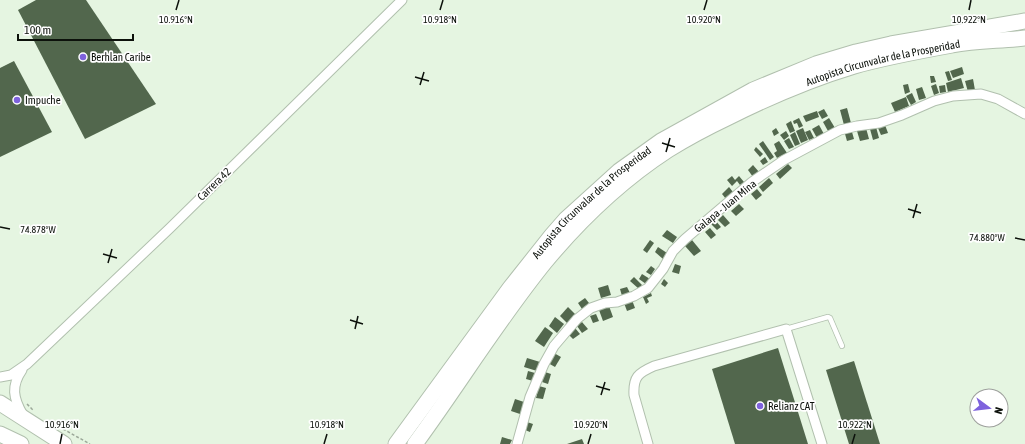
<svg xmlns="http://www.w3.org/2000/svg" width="1025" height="444" viewBox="0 0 1025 444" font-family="'Asap Condensed',sans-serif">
<rect width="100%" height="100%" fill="#e5f5e1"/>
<g fill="#52674d">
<polygon points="36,0 86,0 156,104 85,139 18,10"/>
<polygon points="14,61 52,132 0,157 0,68"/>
<polygon points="962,67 964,74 953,78 950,71"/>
<polygon points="949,71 952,80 948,81 945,72"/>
<polygon points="930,76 934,76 936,82 931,83"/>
<polygon points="961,78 964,88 948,92 946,83"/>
<polygon points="973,79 975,90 968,92 965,81"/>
<polygon points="908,84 910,92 905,94 903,85"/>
<polygon points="936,84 939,93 934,95 931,86"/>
<polygon points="945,85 946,92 940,93 939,86"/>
<polygon points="922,87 926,98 919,100 916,89"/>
<polygon points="912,93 916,102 911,105 906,96"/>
<polygon points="906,97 909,106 895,112 891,103"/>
<polygon points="847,108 851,123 844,125 840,110"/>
<polygon points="824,109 828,116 822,119 818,112"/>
<polygon points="817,111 819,117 806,122 803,116"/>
<polygon points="799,118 803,126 799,128 797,123 794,124 793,121"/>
<polygon points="829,118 835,128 828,131 823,122"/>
<polygon points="791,121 795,131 790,133 786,124"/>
<polygon points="819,125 824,134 817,138 812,129"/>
<polygon points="885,125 888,133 881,135 878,128"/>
<polygon points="876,127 879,138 873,140 870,129"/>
<polygon points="776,128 779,133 774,136 772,131"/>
<polygon points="803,128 808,140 801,143 796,131"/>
<polygon points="866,128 869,139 860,141 857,131"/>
<polygon points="810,130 814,138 809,140 805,132"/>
<polygon points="786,131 789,136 784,140 780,135"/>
<polygon points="795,132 800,144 795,146 790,135"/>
<polygon points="852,132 854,139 847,141 845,134"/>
<polygon points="789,138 794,147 789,149 784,141"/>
<polygon points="763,141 774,157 770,160 759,144"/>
<polygon points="779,141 787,153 777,158 774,153 777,151 774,144"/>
<polygon points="756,147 763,154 760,157 754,150"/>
<polygon points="765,157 768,162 763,165 760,161"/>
<polygon points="788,164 792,168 780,179 776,174"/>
<polygon points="753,165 759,172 753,177 748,170"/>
<polygon points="732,176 735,180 739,176 744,182 740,185 737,181 732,186 727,180"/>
<polygon points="769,178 773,183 763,192 759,187"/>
<polygon points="729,187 733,192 726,199 722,194"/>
<polygon points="757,189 762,195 756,200 751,194"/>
<polygon points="739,204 744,209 736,216 731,211"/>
<polygon points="723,215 730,223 725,227 718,220"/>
<polygon points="715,220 721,227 717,230 711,224"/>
<polygon points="710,228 716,235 711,239 705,232"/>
<polygon points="667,230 677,237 673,243 662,236"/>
<polygon points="650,240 654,243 647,253 643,250"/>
<polygon points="692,240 701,251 694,256 685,246"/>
<polygon points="658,247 667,253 663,259 655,252"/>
<polygon points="675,264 681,266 679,274 672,272"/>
<polygon points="651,266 655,269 651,275 646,272"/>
<polygon points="642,274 650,279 646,284 639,279"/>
<polygon points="634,277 642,285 639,289 630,281"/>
<polygon points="664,279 668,283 665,287 661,284"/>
<polygon points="608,285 611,295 601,298 598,288"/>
<polygon points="627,287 630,293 622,296 620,289"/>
<polygon points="651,293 652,296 647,298 649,302 646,304 643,297"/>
<polygon points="585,298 589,303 582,309 578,303"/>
<polygon points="632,300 635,308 627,311 624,303"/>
<polygon points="609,306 613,317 603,321 599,310"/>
<polygon points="568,307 576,315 567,323 560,316"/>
<polygon points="596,314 599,321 593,323 590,316"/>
<polygon points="555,317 564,324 557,333 549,326"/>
<polygon points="582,322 588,329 582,333 577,326"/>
<polygon points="545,327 553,333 544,347 535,341"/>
<polygon points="575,328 580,334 573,339 568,334"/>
<polygon points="778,348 808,444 735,444 712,369"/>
<polygon points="554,353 561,357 555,367 548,363"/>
<polygon points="527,358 540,362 537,371 524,367"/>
<polygon points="854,361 880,444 849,444 826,370"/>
<polygon points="528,371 535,373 533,381 526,379"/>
<polygon points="545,372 551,374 548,384 542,382"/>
<polygon points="539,386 546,388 543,399 536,398"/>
<polygon points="515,399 524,402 520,414 511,411"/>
<polygon points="527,422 533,424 530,432 525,430"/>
<polygon points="502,437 512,440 510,444 500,444"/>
<polygon points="582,439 584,444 567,444"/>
</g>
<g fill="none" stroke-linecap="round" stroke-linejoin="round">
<g stroke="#b1c0ae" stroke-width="6">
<polyline id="service" points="786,329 828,317 830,318 842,346"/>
</g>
<g stroke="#b1c0ae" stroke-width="11">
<g id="minor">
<path d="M22 370C11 386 13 398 23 415"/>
<polyline points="0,377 11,375 27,364 170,228 402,0"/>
<polyline points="517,444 530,397 544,364 554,346 577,319 591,308 605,303 617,302 634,296 648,288 663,269 673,251 685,239 752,182 784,160 840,130 857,126 879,123 902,115 934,101 953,96 981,94 998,99 1025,114"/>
<path d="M648 444 634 395C633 377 638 373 654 366L786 329 822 444"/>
</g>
</g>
<g stroke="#b1c0ae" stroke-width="17">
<g id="trunk">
<polyline points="0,403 64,444"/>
<polyline points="0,434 21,444"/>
<path id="s1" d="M396 444 510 288 552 235 566 219 619 171 661 141 753 90 816 64 856 52 891 44 1025 21"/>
<path id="s2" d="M415 444C459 384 498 320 545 262 580 220 622 180 668 150 687 138 708 127 729 117 769 97 811 79 854 66 886 57 919 51 952 45 976 40 1001 41 1025 38"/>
</g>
</g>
<g stroke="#9ca899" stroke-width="1.5" stroke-dasharray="3 2" stroke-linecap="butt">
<polyline points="27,404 33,410"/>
<polyline points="63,429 90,444"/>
</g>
<use href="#service" stroke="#fff" stroke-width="4.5"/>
<use href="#minor" stroke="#fff" stroke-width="9"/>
<use href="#trunk" stroke="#fff" stroke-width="15"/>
</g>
<path fill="none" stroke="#0c110b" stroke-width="1.5" d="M176 10 179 0M440 10 443 0M704 10 707 0M969 10 971 0M415 77 429 81M420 85 424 72M662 143 675 147M666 152 670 138M908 209 921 213M913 218 917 204M0 227 10 229M1015 238 1025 240M103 254 117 258M108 263 112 249M350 320 363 324M355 329 358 316M596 386 610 390M601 395 605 382M60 444 62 434M324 444 327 434M588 444 591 434M852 444 855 434"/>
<g fill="#7e62dd" stroke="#fff" stroke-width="1.5">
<circle cx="83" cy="57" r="4"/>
<circle cx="17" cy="100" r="4"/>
<circle cx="760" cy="406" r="4"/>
</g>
<g text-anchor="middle" stroke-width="3.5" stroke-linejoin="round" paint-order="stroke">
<g font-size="11" fill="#0c110b" stroke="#fff" text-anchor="start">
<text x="91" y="61">Berhlan Caribe</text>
<text x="25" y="104">Impuche</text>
<text x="768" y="410">Relianz CAT</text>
</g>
<g font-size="11" fill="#0c110b" stroke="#fff">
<text dy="4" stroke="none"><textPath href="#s2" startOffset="624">Autopista Circunvalar de la Prosperidad</textPath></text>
<text transform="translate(214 184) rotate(-44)" y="4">Carrera 42</text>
<text dy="4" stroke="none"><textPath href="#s1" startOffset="312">Autopista Circunvalar de la Prosperidad</textPath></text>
<text transform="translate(725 206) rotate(-39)" y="4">Galapa - Juan Mina</text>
</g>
</g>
<g font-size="10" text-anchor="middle" fill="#0c110b" stroke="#fff" stroke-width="3.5" stroke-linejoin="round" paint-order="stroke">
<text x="176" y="23">10.916°N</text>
<text x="440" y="23">10.918°N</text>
<text x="704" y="23">10.920°N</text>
<text x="969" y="23">10.922°N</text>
<text x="38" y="233">74.878°W</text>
<text x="987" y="241">74.880°W</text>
<text x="62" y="428">10.916°N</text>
<text x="327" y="428">10.918°N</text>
<text x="591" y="428">10.920°N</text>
<text x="855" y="428">10.922°N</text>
</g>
<g transform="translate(989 408) rotate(105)"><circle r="19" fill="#ffffff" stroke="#9ea09d"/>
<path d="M0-3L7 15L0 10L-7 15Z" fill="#7e62dd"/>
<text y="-6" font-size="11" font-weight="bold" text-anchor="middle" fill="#0c110b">N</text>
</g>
<path d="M18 34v6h115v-6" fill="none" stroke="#0c110b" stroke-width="2"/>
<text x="24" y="34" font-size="12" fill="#0c110b" stroke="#ffffff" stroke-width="3" paint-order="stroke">100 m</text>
</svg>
